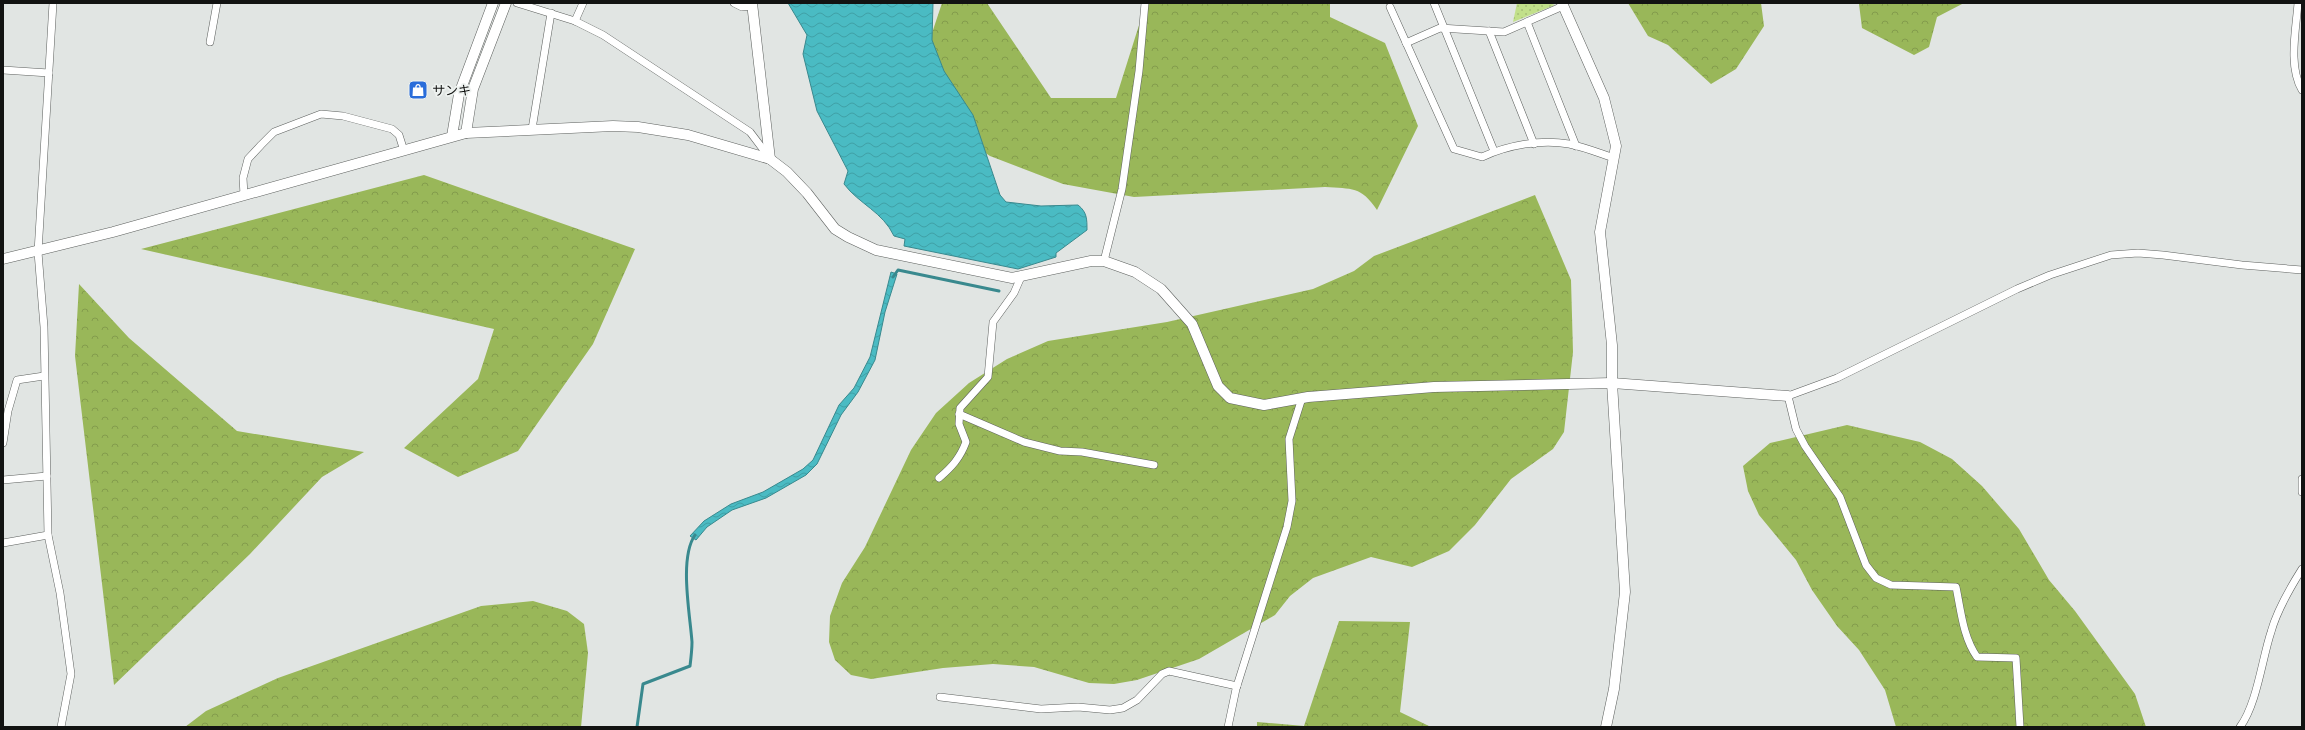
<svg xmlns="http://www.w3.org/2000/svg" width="2305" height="730" viewBox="0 0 2305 730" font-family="'DejaVu Sans','Noto Sans JP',sans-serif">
<defs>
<pattern id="forest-crowns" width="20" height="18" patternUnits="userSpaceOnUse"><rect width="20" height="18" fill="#99b759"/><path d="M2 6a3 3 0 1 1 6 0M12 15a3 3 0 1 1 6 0" fill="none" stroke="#839c4c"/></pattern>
<pattern id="park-dots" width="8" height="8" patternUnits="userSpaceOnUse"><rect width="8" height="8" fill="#c2e08a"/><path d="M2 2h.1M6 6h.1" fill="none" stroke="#a6bf76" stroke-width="1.8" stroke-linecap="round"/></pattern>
<pattern id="water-waves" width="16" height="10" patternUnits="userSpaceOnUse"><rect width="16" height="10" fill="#4abbc3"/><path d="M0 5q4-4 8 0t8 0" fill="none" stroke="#40a0a6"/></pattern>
</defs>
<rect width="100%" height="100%" fill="#e1e5e3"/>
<g fill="url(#forest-crowns)">
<path d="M942 3H987L1051 98H1116L1146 3H1330V17L1385 43 1418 126 1377 210C1361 186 1352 189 1325 187L1134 197 1063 184 990 156 975 146 930 39Z"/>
<polygon points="1628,3 1761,3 1764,26 1736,69 1711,84 1668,45 1648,36"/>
<polygon points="1857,3 1964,3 1937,17 1929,47 1914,55 1862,28 1859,4"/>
<polygon points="424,175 635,249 593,344 518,451 458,477 404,448 478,379 494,329 141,249"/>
<polygon points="1535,195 1571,280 1573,352 1564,432 1553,449 1511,479 1475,525 1449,551 1412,567 1371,557 1313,578 1290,596 1275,615 1199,659 1137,680 1114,684 1089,683 1034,667 993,664 943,668 871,679 851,675 835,660 829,642 830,616 842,583 865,547 911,450 936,413 969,383 1007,359 1048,341 1167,322 1313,289 1354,271 1374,256"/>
<polygon points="79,284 129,338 237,431 364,452 322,477 250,554 114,685 75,356"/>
<polygon points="1847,425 1920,442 1952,459 1982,486 2019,529 2049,580 2075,611 2135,694 2146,727 1896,727 1885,690 1859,650 1837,626 1812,590 1796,560 1759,515 1748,491 1743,466 1770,443"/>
<polygon points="533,601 567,611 584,624 588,653 581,727 185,727 206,711 278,678 481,606"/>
<polygon points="1339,621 1410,622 1400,712 1431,727 1257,727 1257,722 1304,726"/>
</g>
<polygon fill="url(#park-dots)" points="1517,3 1549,3 1555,5 1513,22"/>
<g fill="url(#water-waves)" stroke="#39898e">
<path d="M788 3H933L932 40 944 71 973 115 1000 195 1006 202 1041 206 1078 205C1087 212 1087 219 1087 230L1056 253V257L1018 269 904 246 905 239 894 236C883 212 859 204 844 184L848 171 817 111 803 54 807 35Z"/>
<polygon points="891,272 897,274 885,312 875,360 858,392 841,415 817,464 806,475 766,498 732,510 707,527 696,540 690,536 704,521 731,504 763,492 803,469 813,460 839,405 854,388 870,357"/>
</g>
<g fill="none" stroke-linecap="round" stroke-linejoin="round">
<g stroke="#39898e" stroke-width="3">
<polyline points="893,277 898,270 999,291"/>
<path d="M637 727 643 684 690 666C691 658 692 650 692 642 690 614 679 558 695 535"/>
</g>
<g stroke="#5d605e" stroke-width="8">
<g id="street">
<polyline points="53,3 38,252 44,327 48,535 60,593 71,674 61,727"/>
<polyline points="517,3 575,21 603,35 750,132 769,157"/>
<polyline points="734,3 742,7 753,6"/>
<polyline points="1434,3 1494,151"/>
<path d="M2298 3C2296 30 2288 66 2302 90"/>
<path d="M1390 7 1454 149 1482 157C1508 145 1541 139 1569 144 1584 147 1599 153 1614 158"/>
<polyline points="575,21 583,3"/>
<polyline points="1527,22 1576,146"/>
<polyline points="1489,31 1534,144"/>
<polyline points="210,42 217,3"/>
<polyline points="1406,43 1440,28 1504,32 1563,6"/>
<polyline points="3,70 49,73"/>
<polyline points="532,129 551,13"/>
<polyline points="244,195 243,178 248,159 261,145 274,132 321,114 343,116 392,129 399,135 404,151"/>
<polyline points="1104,261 1122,189 1139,71 1145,3"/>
<polyline points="959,414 1024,442 1060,451 1082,452 1154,465"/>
<polyline points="3,443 8,411 17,380 44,376"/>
<path d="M939 478C952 467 960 458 966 442L959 424 960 408 988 377 993 322 1014 293 1021 277"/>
<polyline points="2302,479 2302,492"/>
<polyline points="3,480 47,476"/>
<polyline points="3,543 48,535"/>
<polyline points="940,697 1041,709 1078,707 1110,710 1123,708 1137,700 1162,674 1169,671 1237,686"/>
<polyline points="1228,727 1236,689 1287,527 1292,501 1289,439 1302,398"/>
<path d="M2020 727 2016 658 1977 657C1963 637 1961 611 1956 587L1891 585 1876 578 1866 565 1840 497 1805 446 1796 429 1788 396 1837 378 2017 289 2050 275 2111 255 2138 253 2163 255 2242 265 2302 270"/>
<path d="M2240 727C2257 704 2262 659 2271 632 2277 610 2290 588 2302 569"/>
</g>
</g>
<g stroke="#5d605e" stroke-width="11">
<g id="secondary">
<polyline points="752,3 770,159"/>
<polyline points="1562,3 1604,98 1616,146 1600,232 1612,345 1612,383 1625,592 1614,689 1606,727"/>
<polyline points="466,133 473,89 506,3"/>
<polyline points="452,136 459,94 493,3"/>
<polyline points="3,259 113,232 466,133 613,126 638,127 688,135 770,159 787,172 807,193 835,229 848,237 876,250 1012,278 1091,261 1104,261 1135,272 1161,289 1192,324 1218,386 1230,398 1264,405 1308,397 1434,387 1612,383 1788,396"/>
</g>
</g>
<use href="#street" stroke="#fff" stroke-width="7"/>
<use href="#secondary" stroke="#fff" stroke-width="10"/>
</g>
<defs>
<g id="shop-square" transform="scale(1)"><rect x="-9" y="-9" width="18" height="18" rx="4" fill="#2a6dda" stroke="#eef2f0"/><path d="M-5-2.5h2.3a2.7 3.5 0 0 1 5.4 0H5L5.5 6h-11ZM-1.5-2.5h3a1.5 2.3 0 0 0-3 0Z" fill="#fff"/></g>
</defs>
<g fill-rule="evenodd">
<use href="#shop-square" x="418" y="90"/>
</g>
<g text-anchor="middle" stroke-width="3.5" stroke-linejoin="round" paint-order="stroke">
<g font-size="13" fill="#121312" stroke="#eef2f0" text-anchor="start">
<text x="432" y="95">サンキ</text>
</g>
</g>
<rect width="2305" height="730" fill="none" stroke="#121312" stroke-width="8"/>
</svg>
